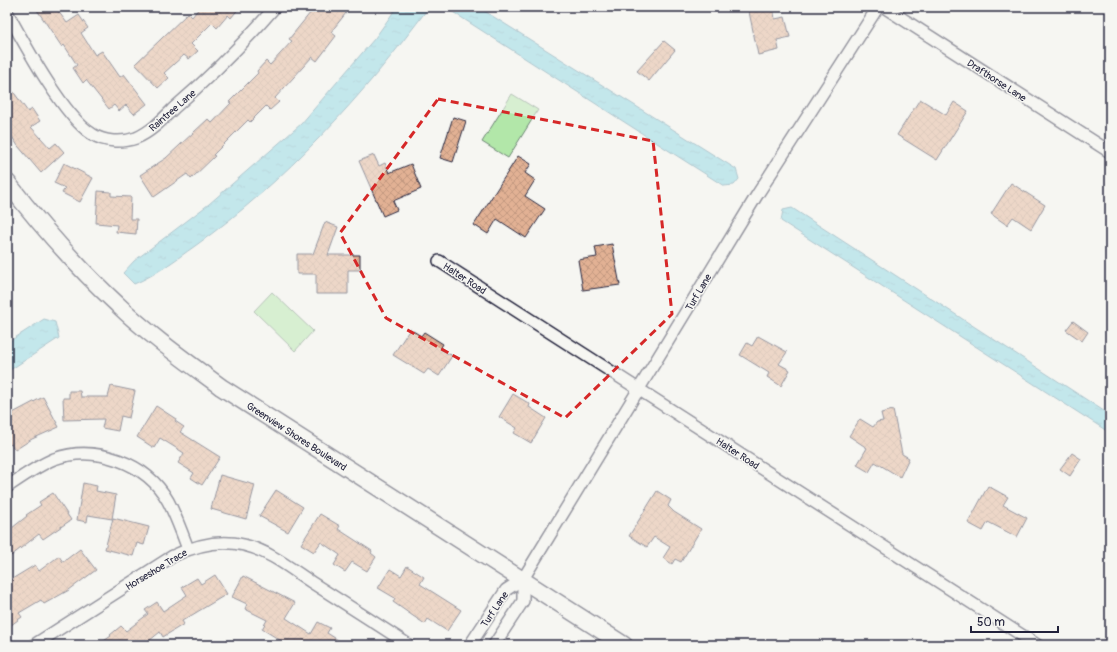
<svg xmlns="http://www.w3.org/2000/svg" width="1117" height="652" viewBox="0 0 1117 652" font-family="Pangolin,sans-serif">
<defs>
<pattern id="water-ripples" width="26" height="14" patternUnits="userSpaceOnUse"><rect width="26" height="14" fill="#85d4e3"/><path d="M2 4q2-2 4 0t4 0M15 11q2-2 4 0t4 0" fill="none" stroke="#73b6c4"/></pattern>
<pattern id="building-cross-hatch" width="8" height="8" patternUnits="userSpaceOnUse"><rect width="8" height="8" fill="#e2b194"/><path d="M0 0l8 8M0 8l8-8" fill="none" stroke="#c29880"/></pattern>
</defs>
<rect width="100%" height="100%" fill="#f6f6f2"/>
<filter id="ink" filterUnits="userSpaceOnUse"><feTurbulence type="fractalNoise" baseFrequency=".025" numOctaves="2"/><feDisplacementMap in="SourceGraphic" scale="8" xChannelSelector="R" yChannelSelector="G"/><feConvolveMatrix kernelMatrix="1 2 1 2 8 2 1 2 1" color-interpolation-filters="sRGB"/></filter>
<g filter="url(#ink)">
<g fill="#b2e7a9" stroke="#6a8472">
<polygon points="512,94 538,110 508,158 482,142"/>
<polygon points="272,292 313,331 295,351 254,311"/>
</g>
<g fill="url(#water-ripples)" stroke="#5d8da0">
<path d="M397 7H429C363 96 286 181 195 246 175 260 156 275 134 284L123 273 134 261 209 204 301 124 375 38Z"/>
<polygon points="445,7 478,7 736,169 739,179 734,185 724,186"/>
<polygon points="792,208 1110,415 1110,433 781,221 783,210"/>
<polygon points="44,319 55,322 59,338 7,372 7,343"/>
</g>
<g fill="url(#building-cross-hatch)" stroke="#22223b">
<polygon points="35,7 55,7 67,23 79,15 88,28 81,33 95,55 102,51 120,77 124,74 147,104 134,114 126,105 119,111 114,105 109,109 86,80 83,83 73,68 77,65 64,45 62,47"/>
<polygon points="200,7 240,7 231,18 228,15 217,28 212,23 191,44 198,51 189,59 184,55 164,73 169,78 158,88 135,64 188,13 192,17"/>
<polygon points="315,7 338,7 346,13 331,32 336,36 317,61 312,57 275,98 279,102 270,110 266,106 250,122 248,120 213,155 215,156 191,179 187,174 154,197 140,175 166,158 208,119 212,123 231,103 229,102 258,73 257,71 266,61 270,65 292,41 289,39"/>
<polygon points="748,7 773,7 775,19 785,17 790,37 777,40 779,50 758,55"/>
<polygon points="664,41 675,50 649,81 637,71"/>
<polygon points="7,83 28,112 32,109 40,121 31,127 50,148 56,143 64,152 41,173 18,146 7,129"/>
<polygon points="920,99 946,115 954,102 968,111 937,160 897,135"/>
<polygon points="453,117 466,121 453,162 440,158"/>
<polygon points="374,155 379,166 385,163 389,173 411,164 421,189 393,201 397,210 383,216 359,161"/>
<polygon points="518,156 531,164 525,173 535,180 525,196 545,209 526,238 497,219 488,234 474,225"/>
<polygon points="64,163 93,178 80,202 62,193 65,188 54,183"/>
<polygon points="1011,183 1045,205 1031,229 1013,217 1007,225 991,214"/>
<polygon points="98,191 111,192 111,196 131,197 130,219 137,219 136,234 116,232 117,225 96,223"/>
<polygon points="325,222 338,227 328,255 360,255 360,270 348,270 348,294 316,294 316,274 297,274 297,254 313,254"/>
<polygon points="612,244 620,285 583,290 578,260 597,257 595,247"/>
<polygon points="1073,321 1088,332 1082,341 1066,330"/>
<polygon points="410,329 421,336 424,332 443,344 440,349 452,356 439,376 428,369 424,374 393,355"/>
<polygon points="758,336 787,352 779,364 790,370 781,386 767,377 769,373 740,355 747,343 752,346"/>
<polygon points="111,386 135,391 129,418 121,416 118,431 102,428 104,419 64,420 63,398 69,398 69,391 80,391 81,397 108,397"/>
<polygon points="513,394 530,404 529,407 546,418 531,443 514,433 517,428 499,417"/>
<polygon points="43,397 59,427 32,439 15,450 11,444 7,447 7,416"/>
<polygon points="156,406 176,419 175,421 184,427 180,432 220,457 202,485 191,478 194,473 178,463 184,453 160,438 154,448 137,437"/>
<polygon points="893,410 902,454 909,458 900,477 875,462 869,472 857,465 867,448 849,436 860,419 873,427 877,422 883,421 881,413"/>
<polygon points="1072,453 1081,459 1070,476 1060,469"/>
<polygon points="220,475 255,485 246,519 211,509"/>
<polygon points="83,483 97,486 96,491 116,495 112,519 88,515 87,522 77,520"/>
<polygon points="988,486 1008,497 1003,505 1027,518 1017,537 988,522 983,531 968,523"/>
<polygon points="276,490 303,507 288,532 259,516"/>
<polygon points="657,491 671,500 668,506 674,512 701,529 681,562 675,559 672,564 663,558 670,547 654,537 647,547 629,536"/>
<polygon points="53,493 71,520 43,539 39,534 7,559 7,532 27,516 26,515 41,505 39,502"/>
<polygon points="320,514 340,526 338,529 372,551 371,553 376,557 367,571 352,562 345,572 334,565 340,555 321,542 314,552 301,544"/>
<polygon points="113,518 149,527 144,545 137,543 133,556 105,549"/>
<polygon points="80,549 96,570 69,590 44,604 41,600 19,613 22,617 7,628 7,582 35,565 39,571 59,556 63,562"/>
<polygon points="407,566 424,577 420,584 461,610 447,631 428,619 425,624 413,616 393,602 395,598 378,588 390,569 401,576"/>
<polygon points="215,575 227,594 182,621 184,624 163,637 160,632 144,645 98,645 111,636 110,635 121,626 126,631 148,614 145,610 157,602 163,611 187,595 182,587 197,578 201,584"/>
<polygon points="243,576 295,603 286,618 311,634 318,622 330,628 327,633 346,645 288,645 262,629 267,620 245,609 247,604 232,597"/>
</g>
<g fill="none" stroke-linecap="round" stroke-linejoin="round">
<g stroke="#22223b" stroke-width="14">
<g id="street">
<polyline points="884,7 1110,152"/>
<path d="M7 12C24 43 63 116 92 134 104 142 122 143 136 138 151 132 163 119 174 108 210 77 244 43 275 7"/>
<polyline points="439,261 1037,645"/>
<path d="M7 487C22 477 37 466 54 459 95 444 147 463 168 501 176 516 182 533 188 549"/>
<path d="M34 645 173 556C196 545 219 539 244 545 269 551 290 568 311 582 344 603 377 624 409 645"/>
<polyline points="470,645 506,590 523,579 757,195 878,7"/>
<polyline points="494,645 523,601 523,579"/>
</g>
</g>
<g stroke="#22223b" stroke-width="19">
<path id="secondary" d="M7 182C41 226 77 267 117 304 149 335 186 361 221 387L624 645"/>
</g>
<use href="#street" stroke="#f6f6f2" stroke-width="11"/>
<use href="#secondary" stroke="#f6f6f2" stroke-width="16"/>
</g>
</g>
<path d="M0 0H1117V652H0ZM438 99 653 141 672 314 565 418 386 318 340 233Z" fill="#f6f6f2" fill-opacity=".55" fill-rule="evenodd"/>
<path fill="none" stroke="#d62828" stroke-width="3" stroke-dasharray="8 5" stroke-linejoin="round" d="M438 99 653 141 672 314 565 418 386 318 340 233Z"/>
<g text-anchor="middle" stroke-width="3" stroke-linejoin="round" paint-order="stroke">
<g font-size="10" fill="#22223b" stroke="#f6f6f2">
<text transform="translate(997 80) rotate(33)" y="4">Drafthorse Lane</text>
<text transform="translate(172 110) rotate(-41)" y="4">Raintree Lane</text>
<text transform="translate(465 278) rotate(33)" y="4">Halter Road</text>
<text transform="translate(698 292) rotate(-59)" y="4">Turf Lane</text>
<text transform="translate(297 436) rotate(33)" y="4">Greenview Shores Boulevard</text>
<text transform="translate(738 453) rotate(33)" y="4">Halter Road</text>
<text transform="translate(156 569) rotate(-31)" y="4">Horseshoe Trace</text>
<text transform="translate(494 609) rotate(-56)" y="4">Turf Lane</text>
</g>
</g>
<rect width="1117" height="652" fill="none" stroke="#f6f6f2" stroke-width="24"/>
<rect x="12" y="12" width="1093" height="628" fill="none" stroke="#22223b" stroke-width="1.5" filter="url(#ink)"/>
<path d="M971 626v6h87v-6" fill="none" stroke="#22223b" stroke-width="2"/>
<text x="977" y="626" font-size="12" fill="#22223b" stroke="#f6f6f2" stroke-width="3" paint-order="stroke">50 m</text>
</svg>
